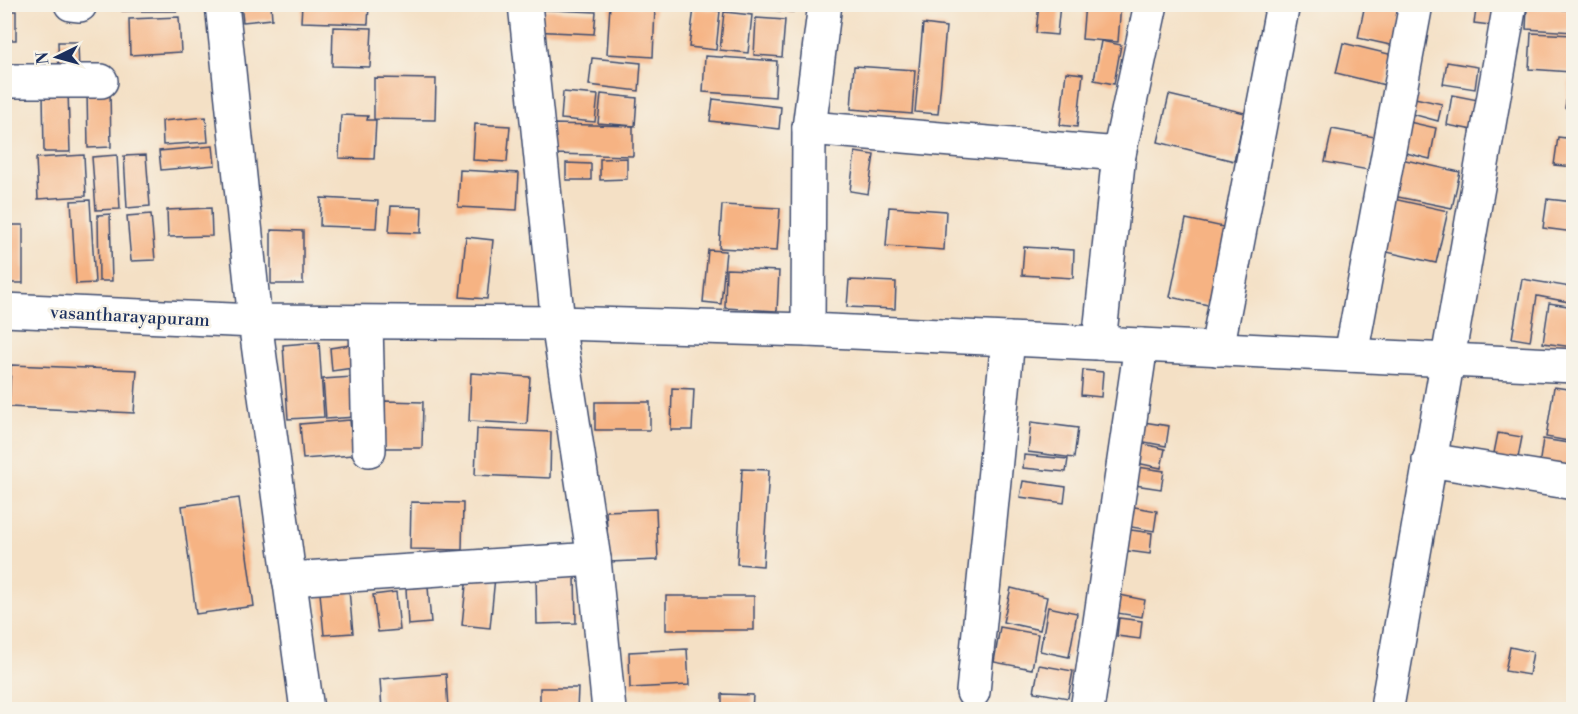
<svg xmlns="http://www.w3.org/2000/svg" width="1578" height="714" viewBox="0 0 1578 714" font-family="'Libre Bodoni',serif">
<rect width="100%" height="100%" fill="#f7f3e8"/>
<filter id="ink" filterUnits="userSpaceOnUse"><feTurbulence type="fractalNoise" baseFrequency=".0167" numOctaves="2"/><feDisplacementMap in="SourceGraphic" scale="12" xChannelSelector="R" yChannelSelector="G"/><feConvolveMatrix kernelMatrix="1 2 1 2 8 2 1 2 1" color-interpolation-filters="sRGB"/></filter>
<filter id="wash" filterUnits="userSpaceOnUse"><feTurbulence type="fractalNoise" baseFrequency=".008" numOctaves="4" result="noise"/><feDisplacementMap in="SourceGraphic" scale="24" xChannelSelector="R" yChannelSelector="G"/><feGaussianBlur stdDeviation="1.35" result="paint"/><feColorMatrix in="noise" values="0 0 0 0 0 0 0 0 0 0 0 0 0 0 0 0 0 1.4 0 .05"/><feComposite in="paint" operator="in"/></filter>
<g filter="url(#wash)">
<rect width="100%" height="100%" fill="#f4e0c5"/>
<g id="blocks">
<g fill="#f6b383">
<rect x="122" y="4" width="55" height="7"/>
<polygon points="241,4 271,4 272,19 243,22"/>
<polygon points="302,4 369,4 368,24 301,22"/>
<polygon points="719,4 741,4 740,9 718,7"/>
<polygon points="762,4 794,4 793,12 762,9"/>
<polygon points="1039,4 1060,4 1057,35 1036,33"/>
<polygon points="1085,4 1121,4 1118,42 1082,39"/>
<polygon points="1365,4 1374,4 1402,11 1395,46 1358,38"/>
<polygon points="1477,4 1503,4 1499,26 1474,23"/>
<polygon points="610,5 655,8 653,57 607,54"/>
<polygon points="694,8 720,11 716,50 689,47"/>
<polygon points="1527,8 1574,10 1574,32 1526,29"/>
<polygon points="531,9 596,12 594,34 530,31"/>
<rect x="4" y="11" width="12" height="29"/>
<polygon points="724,12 752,15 748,53 720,50"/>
<polygon points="179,17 181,52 130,55 129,19"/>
<polygon points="756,18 785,20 782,57 754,55"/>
<polygon points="923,24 946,27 938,114 915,112"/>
<polygon points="333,27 372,28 370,67 332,66"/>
<polygon points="1531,33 1573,35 1571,72 1529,69"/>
<polygon points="1101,41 1121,45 1114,84 1094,80"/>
<polygon points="58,42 78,42 79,73 59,74"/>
<polygon points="1343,43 1393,55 1385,85 1336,73"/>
<polygon points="705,56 777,61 775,97 703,92"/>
<polygon points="592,58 641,63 639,91 589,85"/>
<polygon points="1447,62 1478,67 1475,89 1443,84"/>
<polygon points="854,66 915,70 912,114 851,109"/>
<polygon points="1066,72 1083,74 1077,127 1060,125"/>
<polygon points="1570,76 1574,77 1574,109 1565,108"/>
<polygon points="374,78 436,79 435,120 374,119"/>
<polygon points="110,90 111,147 88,148 87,91"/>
<polygon points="68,92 70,152 44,152 43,93"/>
<polygon points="563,92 598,95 595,122 561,119"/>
<polygon points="601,94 637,98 635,126 598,123"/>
<polygon points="1169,95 1245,113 1234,161 1158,142"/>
<polygon points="1452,95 1478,100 1473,130 1447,125"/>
<polygon points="1415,98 1442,104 1438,121 1412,114"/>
<polygon points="713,99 781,107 779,129 710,121"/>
<polygon points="4,108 6,108 9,148 4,148"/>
<polygon points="341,115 368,116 367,120 376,120 374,159 339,158"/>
<polygon points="206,117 208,142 163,145 162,121"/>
<polygon points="1409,122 1436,128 1430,159 1402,152"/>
<polygon points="475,124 510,126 507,162 473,160"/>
<polygon points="552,124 633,126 633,156 552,154"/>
<polygon points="1332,129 1375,137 1368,170 1325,162"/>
<polygon points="1558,137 1574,139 1574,167 1554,165"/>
<polygon points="213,146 215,165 161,170 159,151"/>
<polygon points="855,152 874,155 868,194 850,191"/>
<polygon points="84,155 86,196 38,199 36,158"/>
<polygon points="117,155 120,209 96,210 92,157"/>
<polygon points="146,155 150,206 127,208 124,156"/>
<polygon points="627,158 627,179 600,180 600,159"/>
<polygon points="1401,159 1460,172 1452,208 1393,196"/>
<polygon points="566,163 591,164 591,180 566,180"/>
<polygon points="460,170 519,173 517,210 458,207"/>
<polygon points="321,198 378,201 376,228 320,226"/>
<polygon points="1389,198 1448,211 1436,263 1378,250"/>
<polygon points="1547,199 1574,202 1574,232 1543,228"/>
<polygon points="90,200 95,283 76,284 71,201"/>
<polygon points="722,205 780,208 777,251 719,248"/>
<polygon points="391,206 422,207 421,233 389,232"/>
<polygon points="889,207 946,211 944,250 886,246"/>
<polygon points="211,208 212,236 168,237 167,210"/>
<polygon points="110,214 112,281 99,281 98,215"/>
<polygon points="151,214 155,260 131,261 127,216"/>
<polygon points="1186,219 1228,228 1213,306 1170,297"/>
<rect x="4" y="225" width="19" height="58"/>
<polygon points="271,230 303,231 303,284 271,284"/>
<polygon points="466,237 493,240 487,299 460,297"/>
<polygon points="1024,247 1074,250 1073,278 1022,275"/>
<polygon points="708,250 726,251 721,304 703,302"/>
<polygon points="726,269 779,271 777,311 725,308"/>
<polygon points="1522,279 1571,287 1569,302 1537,296 1530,341 1512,338"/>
<polygon points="849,280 896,282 895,309 847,307"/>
<polygon points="1549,303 1574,307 1573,347 1543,343"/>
<polygon points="319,342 324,417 288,419 283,345"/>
<polygon points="350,345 353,368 332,371 330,348"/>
<polygon points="11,365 137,370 134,413 9,407"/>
<polygon points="1083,370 1103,372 1101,397 1081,395"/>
<polygon points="471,373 530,377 527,424 469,421"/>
<polygon points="353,377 356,417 326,419 323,379"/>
<polygon points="1554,387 1574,390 1574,442 1546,437"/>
<polygon points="672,388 694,389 692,430 671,430"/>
<polygon points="385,401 423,402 422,448 384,448"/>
<rect x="595" y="402" width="55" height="28"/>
<polygon points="350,420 353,455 303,459 300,424"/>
<polygon points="1137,421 1169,426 1166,446 1134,440"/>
<polygon points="1031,422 1078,428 1074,458 1028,452"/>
<polygon points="477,429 551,432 550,478 475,475"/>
<polygon points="1498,433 1522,437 1517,463 1493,458"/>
<polygon points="1543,439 1574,444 1574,472 1539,466"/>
<polygon points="1136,442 1165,449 1161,468 1132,462"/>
<polygon points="1024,455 1068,459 1066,472 1023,468"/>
<polygon points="1138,467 1164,471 1161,489 1135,485"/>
<polygon points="742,469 769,470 763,566 737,564"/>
<polygon points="1023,481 1066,487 1064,503 1020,497"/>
<polygon points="239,498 254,606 196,614 182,506"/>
<polygon points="411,502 463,503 462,550 410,549"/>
<polygon points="1129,506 1157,511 1154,531 1126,526"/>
<polygon points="656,509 658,560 609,562 606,511"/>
<polygon points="1124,529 1152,533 1150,554 1121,550"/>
<polygon points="467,575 495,577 490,628 462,625"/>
<polygon points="536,577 575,577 576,623 537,624"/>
<polygon points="428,587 431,623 408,625 406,588"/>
<polygon points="1011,588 1047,597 1040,630 1003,622"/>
<polygon points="349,590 353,633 324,635 320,593"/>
<polygon points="396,592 400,630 378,632 373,595"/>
<polygon points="1120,595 1145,600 1142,617 1117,613"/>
<rect x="666" y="596" width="88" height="34"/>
<polygon points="1048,607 1077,613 1069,657 1040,651"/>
<polygon points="1119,618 1142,621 1140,639 1117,636"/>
<polygon points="1000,627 1038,634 1032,669 994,662"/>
<polygon points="1510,647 1533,652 1529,675 1505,671"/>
<polygon points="687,649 689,685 630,688 629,652"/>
<polygon points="1039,665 1073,671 1068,698 1034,692"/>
<polygon points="446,674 448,710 382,710 380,679"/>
<polygon points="540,688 578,688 577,710 540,710"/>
<polygon points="722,694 753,695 752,710 722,710"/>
</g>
</g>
</g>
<g filter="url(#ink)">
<use href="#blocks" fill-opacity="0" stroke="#3c4a6d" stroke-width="1.5"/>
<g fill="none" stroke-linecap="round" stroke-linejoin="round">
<g stroke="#3c4a6d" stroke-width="36">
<g id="minor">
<polyline points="71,4 80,5"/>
<polyline points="222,4 255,321 307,710"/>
<polyline points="525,4 558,323 594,559 609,710"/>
<polyline points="4,81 101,81"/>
<polyline points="809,128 1119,154"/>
<polyline points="4,310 255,321 558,323 808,330 1141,345 1574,366"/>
<polyline points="366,323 369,450"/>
<polyline points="808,330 809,128 825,4"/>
<polyline points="1099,343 1119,154 1151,4"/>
<polyline points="1217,349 1283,4"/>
<polyline points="1351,355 1416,4"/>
<polyline points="1429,460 1574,483"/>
<polyline points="289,579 594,559"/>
<polyline points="973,692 1008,339"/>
<polyline points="1388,701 1510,4"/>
<polyline points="1087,710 1141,345"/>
</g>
</g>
<use href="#minor" stroke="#fff" stroke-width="33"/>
</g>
</g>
<g text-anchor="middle" stroke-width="5" stroke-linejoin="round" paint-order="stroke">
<g font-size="18" fill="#1b2f5e" stroke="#f7f3e8">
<text transform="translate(130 316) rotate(3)" y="6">vasantharayapuram</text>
</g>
</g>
<rect width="1578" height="714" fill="none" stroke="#f7f3e8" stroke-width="24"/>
<g transform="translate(57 57) rotate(265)" stroke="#f7f3e8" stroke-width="4.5" paint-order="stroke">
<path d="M0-4.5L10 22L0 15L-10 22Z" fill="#1b2f5e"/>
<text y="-9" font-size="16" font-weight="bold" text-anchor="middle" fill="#1b2f5e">N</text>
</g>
</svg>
